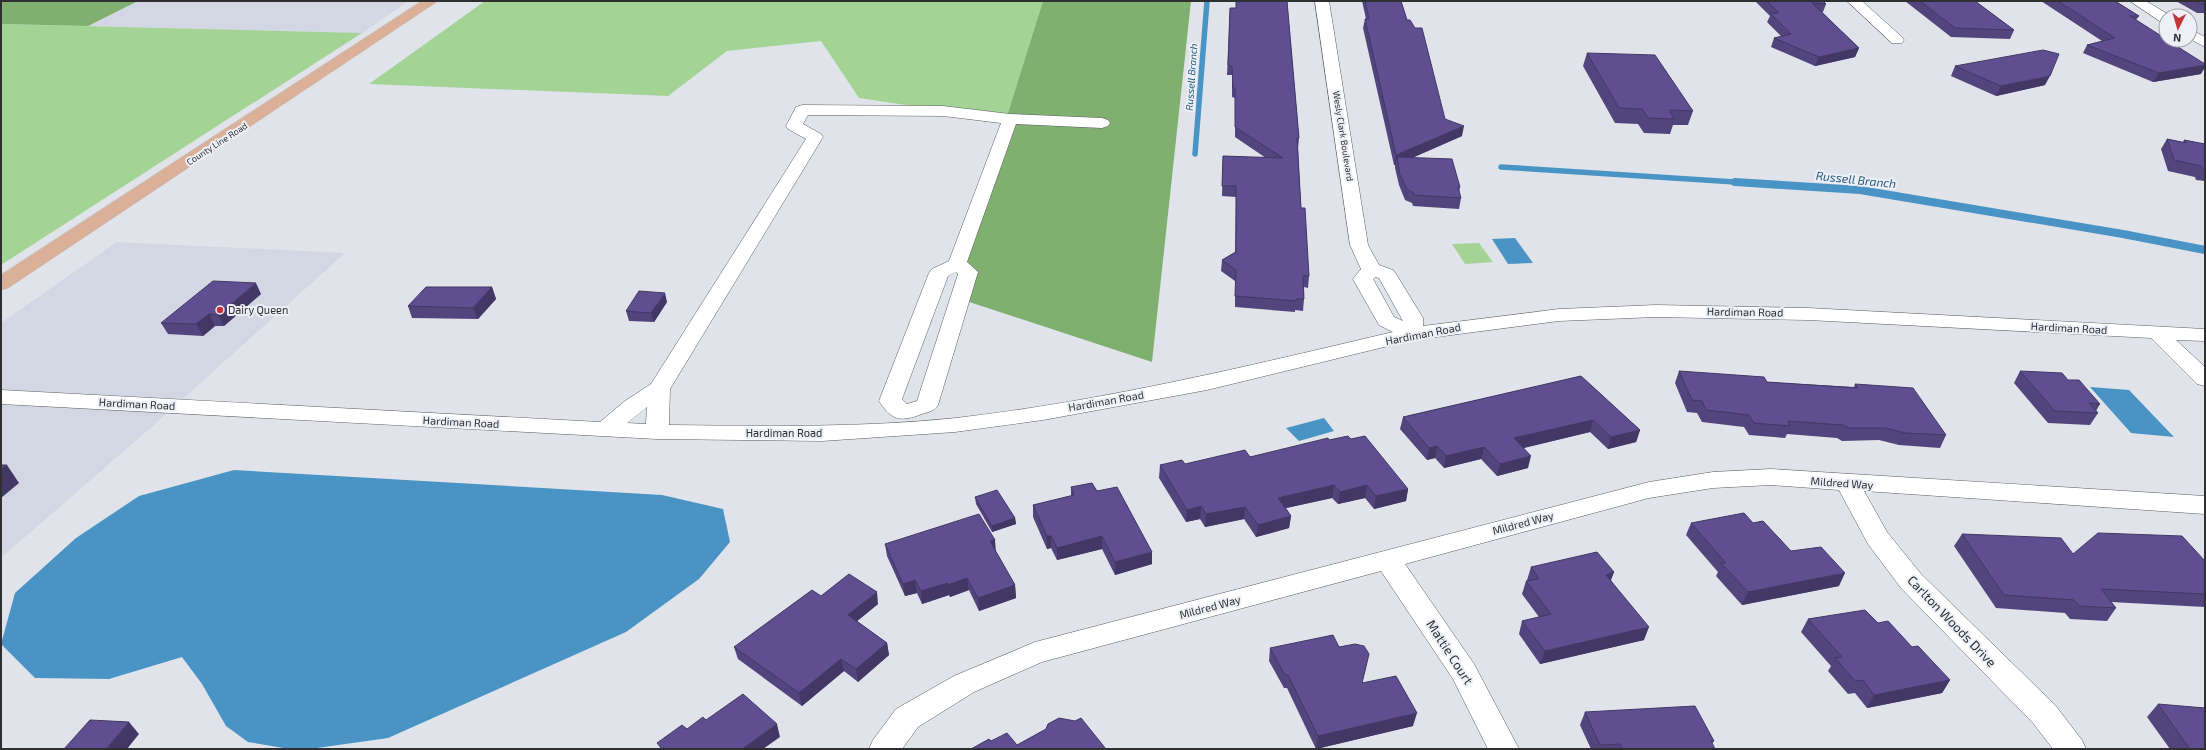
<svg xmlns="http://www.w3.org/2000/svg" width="2206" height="750" viewBox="0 0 2206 750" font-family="'Exo 2',sans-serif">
<rect width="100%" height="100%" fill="#e1e3ea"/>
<g fill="#d3d7e4">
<polygon points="138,1 409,1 362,33 88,26"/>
<polygon points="117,242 345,253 155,424 1,558 1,323"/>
</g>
<g fill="#a4d495">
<polygon points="485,1 1043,1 1006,120 859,98 821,41 727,51 668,96 369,84"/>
<polygon points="1,24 362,33 1,265"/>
<polygon points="1479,243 1493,262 1465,264 1452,244"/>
</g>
<g fill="#7fb070">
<polygon points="1,1 138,1 88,26 1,24"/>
<polygon points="1043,1 1191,1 1152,362 951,296"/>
</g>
<g fill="#4994c4">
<polygon points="1515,238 1533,263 1508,264 1492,239"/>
<polygon points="2090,387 2129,390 2174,437 2131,433"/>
<polygon points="1324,418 1334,431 1299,441 1286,428"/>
<polygon points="234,470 662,495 723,509 730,542 699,579 626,632 388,738 310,749 289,749 248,742 226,726 202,684 182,657 109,679 35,678 1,644 15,593 76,538 139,496"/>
</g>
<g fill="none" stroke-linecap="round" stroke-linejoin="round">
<g stroke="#4994c4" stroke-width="5.5">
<polyline points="1195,154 1207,1"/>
<polyline points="1501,167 1751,183"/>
</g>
<polyline stroke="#4994c4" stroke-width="8" points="1735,182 1860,190 2123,234 2205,250"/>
<g stroke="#5a5c61" stroke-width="1">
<g id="minor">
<path d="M1315 1H1329L1368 245 1379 265 1393 270 1396 274 1423 318V326L1559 309 1656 305 1808 308 2205 329V341L2176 340 2205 367V386L2197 384 2151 338 1808 320 1656 317 1559 321 1413 340 1207 390 1043 420 955 432 822 441 657 439 1 404V390L600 422 625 401 651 384 806 139 788 129 786 126 796 107 802 105 943 106 1010 114 1102 118 1108 120 1110 123 1108 126 1102 128 1016 124 967 262 978 272 938 405C934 411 929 412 922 414 901 422 892 421 879 401L929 273 932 269 949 261 1001 123 943 116 808 115 803 124 821 134 823 137 670 389 669 425C765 426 860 428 956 418 1104 401 1249 366 1393 332L1379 325 1353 279 1361 269 1350 245ZM956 272 958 274 917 401 907 404 902 399 948 276ZM1375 277 1379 278 1403 321 1394 317 1373 279ZM647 407 646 424 627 423Z"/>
<polygon points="1847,1 1862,1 1902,37 1904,40 1902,43 1892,43"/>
<polygon points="2130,1 2146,1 2171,16 2166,16 2166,23 2161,22"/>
<polygon points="2190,29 2205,37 2205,47 2190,39"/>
<polygon points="1771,469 2205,496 2205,514 1864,491 1887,532 1921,574 2055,705 2082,740 2086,749 2053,749 2033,723 1901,588 1868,544 1839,490 1771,485 1713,488 1649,498 1405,564 1474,664 1519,749 1488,749 1453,679 1381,571 1042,662 974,692 918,727 902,749 869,749 873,740 896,709 954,676 1035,642 1649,482 1713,472"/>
</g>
</g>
<g stroke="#c1c1c2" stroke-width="1">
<polygon id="major" points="422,1 438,1 8,288 1,290 1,275"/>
</g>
<use href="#minor" fill="#fff" fill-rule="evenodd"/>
<use href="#major" fill="#dab098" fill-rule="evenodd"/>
</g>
<g fill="#52447c">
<polygon points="1236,1 1287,1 1299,138 1298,149 1301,208 1309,276 1308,288 1304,287 1304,299 1303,311 1295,310 1295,312 1235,307 1235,281 1221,271 1222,260 1235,252 1236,197 1222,196 1223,156 1266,158 1235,137 1235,98 1232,97 1232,75 1227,75 1230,8 1236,8"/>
<polygon points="1362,1 1401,1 1407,20 1445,119 1462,136 1412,158 1460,187 1459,192 1461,198 1459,209 1413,206 1412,203 1405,200 1399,185 1395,168 1395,165 1394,165 1363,28 1365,19 1366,19"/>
<polygon points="1755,1 1823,1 1826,4 1823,12 1822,12 1859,48 1855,57 1815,66 1771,47 1774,38 1781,36 1767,22 1770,16"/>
<polygon points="1905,1 1975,1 2014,30 2010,39 1951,37"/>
<polygon points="2041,1 2115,1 2139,16 2136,20 2201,74 2153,82 2083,53 2087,45 2102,41"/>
<polygon points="2176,1 2205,1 2205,13 2197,13"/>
<polygon points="1587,53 1693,111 1688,125 1673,125 1670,134 1644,133 1638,124 1615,123 1583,66"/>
<polygon points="1955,66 2045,85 1996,96 1951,76"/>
<polygon points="2167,139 2183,142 2184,140 2205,144 2205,181 2196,180 2195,177 2168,171 2161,149"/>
<polygon points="492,287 496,299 478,319 412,318 408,306"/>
<polygon points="261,294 224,326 215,326 203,336 168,334 161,323"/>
<polygon points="667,302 654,322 629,321 626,311"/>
<polygon points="1679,371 1767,382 1854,387 1855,384 1946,435 1940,448 1899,445 1879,440 1842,441 1837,438 1787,434 1785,438 1749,435 1744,427 1702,422 1697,413 1687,412 1675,383"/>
<polygon points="2020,371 2068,380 2100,404 2096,411 2098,413 2090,425 2048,423 2014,383"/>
<polygon points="1581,376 1640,430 1636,442 1608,449 1590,432 1524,448 1528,468 1497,476 1481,459 1444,468 1435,458 1427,460 1400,429 1403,417"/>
<polygon points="1351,439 1408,489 1406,501 1374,509 1365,498 1338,504 1332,498 1286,508 1291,516 1289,528 1256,537 1244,519 1205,527 1200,519 1186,522 1159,478 1160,465 1185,464 1250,457 1329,440"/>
<polygon points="1071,487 1097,491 1152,564 1115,575 1102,549 1057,560 1051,548 1047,549 1033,517 1033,505 1071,496"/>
<polygon points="975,497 1015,518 1016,524 992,532 976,504"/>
<polygon points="1691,523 1753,523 1839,586 1742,605 1716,576 1718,572 1686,535"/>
<polygon points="1962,534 2073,554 2205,561 2205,607 2111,602 2116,608 2107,621 2070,619 2065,613 1996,608 1954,546"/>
<polygon points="995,540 995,550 1015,585 1016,598 979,611 969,590 950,597 949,595 922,604 917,593 905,596 887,556 885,544"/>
<polygon points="1531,567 1614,572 1611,580 1644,640 1540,664 1519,634 1522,621 1539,617 1522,594 1526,581 1528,581 1527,580"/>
<polygon points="821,596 878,604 857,621 887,643 889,655 858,682 844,671 802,706 738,659 734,647"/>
<polygon points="1808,619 1878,623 1912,647 1950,680 1942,693 1867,708 1855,693 1848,694 1828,671 1831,666 1801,632"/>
<polygon points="1339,647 1366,667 1362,683 1413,726 1316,749 1287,688 1284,688 1269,661 1270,648"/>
<polygon points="2158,704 2205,749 2170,749 2147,717"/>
<polygon points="1585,712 1714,741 1712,744 1715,749 1591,749 1580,725"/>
</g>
<g fill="#423765">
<polygon points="1859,48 1855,57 1815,66 1819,57"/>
<polygon points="2205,65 2205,67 2201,74 2153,82 2159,73"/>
<polygon points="2050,76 2045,85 1996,96 2001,86"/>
<polygon points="1464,126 1462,136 1398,164 1397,157 1395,165 1394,165 1396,155"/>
<polygon points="256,283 261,294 224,326 218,315"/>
<polygon points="492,287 496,299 478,319 473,308"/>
<polygon points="665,293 667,302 654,322 651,313"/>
<polygon points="209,314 215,326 203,336 196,324"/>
<polygon points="1593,420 1590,432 1511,451 1514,438"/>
<polygon points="1640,430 1636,442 1608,449 1611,437"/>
<polygon points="1437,446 1435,458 1427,460 1429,448"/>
<polygon points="1484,447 1481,459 1444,468 1446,456"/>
<polygon points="1531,456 1528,468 1497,476 1500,464"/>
<polygon points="7,465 19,483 1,498 1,469"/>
<polygon points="1334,485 1332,498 1277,510 1278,498"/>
<polygon points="1367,485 1365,498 1338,504 1340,492"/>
<polygon points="1408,489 1406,501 1374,509 1376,496"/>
<polygon points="1201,506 1200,519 1186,522 1187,510"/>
<polygon points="1245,507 1244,519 1205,527 1206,514"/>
<polygon points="1291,516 1289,528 1256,537 1258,525"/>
<polygon points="1015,518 1016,524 992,532 992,526"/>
<polygon points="1047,536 1051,536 1051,548 1047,549"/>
<polygon points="1102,536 1102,549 1057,560 1057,548"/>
<polygon points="995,540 996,553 990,541"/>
<polygon points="1152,552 1152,564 1115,575 1115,562"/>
<polygon points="1614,572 1609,584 1606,575"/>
<polygon points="1845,573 1839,586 1742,605 1748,592"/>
<polygon points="967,578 969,590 950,597 948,585"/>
<polygon points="915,580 917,593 905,596 903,584"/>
<polygon points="948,583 949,595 922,604 921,591"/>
<polygon points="1015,585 1016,598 979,611 978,598"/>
<polygon points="877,592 878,604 850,627 848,615"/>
<polygon points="1649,627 1644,640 1540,664 1545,651"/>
<polygon points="887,643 889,655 858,682 856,669"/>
<polygon points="841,659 844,671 802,706 799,693"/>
<polygon points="1950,680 1942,693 1867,708 1874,695"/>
<polygon points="1417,713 1413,726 1316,749 1318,736"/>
<polygon points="129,722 139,734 127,749 106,749"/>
<polygon points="777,724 780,737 763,749 742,749"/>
</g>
<g fill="#5f4f90" stroke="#423765">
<polygon points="1236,1 1287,1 1299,138 1297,138 1301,208 1305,208 1309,276 1303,276 1304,299 1296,299 1296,301 1235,296 1236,270 1222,260 1236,252 1236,186 1222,186 1223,156 1283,158 1235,127 1235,88 1233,88 1232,66 1228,65 1230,8 1236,8"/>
<polygon points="1365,1 1401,1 1407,20 1410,20 1415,28 1422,28 1445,119 1464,126 1396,155 1365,19 1369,19"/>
<polygon points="1767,1 1823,1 1826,4 1812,3 1859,48 1819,57 1774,38 1791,34 1770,13 1779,13"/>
<polygon points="1920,1 1975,1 2014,30 1955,28"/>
<polygon points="2058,1 2115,1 2139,16 2130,16 2166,39 2166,40 2167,40 2205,64 2205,65 2159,73 2087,45 2115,38"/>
<polygon points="2196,1 2205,1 2205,4 2202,4"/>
<polygon points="2043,50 2059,54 2050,76 2001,86 1955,66"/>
<polygon points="1587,53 1655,55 1693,111 1669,110 1674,119 1648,118 1642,109 1619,108"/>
<polygon points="2167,139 2186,143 2184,140 2205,144 2205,170 2202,169 2201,166 2174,160"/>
<polygon points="1397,157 1452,159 1460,187 1458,187 1461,198 1414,195 1414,193 1407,189 1400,175"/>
<polygon points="213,281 256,283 218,315 209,314 196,324 161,323"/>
<polygon points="426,287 492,287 473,308 408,306"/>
<polygon points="639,291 665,293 651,313 626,311"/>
<polygon points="1679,371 1764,377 1767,382 1858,388 1855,384 1913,388 1946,435 1906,433 1885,428 1848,428 1843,425 1788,421 1790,426 1754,423 1749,415 1706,410 1702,401 1692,400"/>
<polygon points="2020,371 2062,373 2068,380 2079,380 2100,404 2089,403 2098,413 2055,411"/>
<polygon points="1581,376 1640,430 1611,437 1593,420 1514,438 1531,456 1500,464 1484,447 1446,456 1437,446 1429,448 1403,417"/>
<polygon points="1348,436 1351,439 1365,436 1408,489 1376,496 1367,485 1340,492 1334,485 1278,498 1291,516 1258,525 1245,507 1206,514 1201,506 1187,510 1160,465 1182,460 1185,464 1245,450 1250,457 1328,438 1329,440"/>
<polygon points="1,465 7,465 1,469"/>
<polygon points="1092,483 1097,491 1117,487 1152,552 1115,562 1102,536 1057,548 1051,536 1047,536 1033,505 1074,495 1071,487"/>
<polygon points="997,490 1015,518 992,526 975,497"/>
<polygon points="1744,513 1753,523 1763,521 1791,551 1821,547 1845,573 1748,592 1721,563 1726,563 1691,523"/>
<polygon points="979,514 995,540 990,541 1015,585 978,598 967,578 948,585 948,583 921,591 915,580 903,584 885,544"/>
<polygon points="2098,533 2182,536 2205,561 2205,594 2101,589 2116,608 2079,606 2074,600 2004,595 1962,534 2061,538 2073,554"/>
<polygon points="1597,552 1614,572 1606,575 1649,627 1545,651 1522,621 1551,614 1526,581 1539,579 1531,567"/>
<polygon points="849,574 877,592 848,615 887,643 856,669 841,659 799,693 734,647 812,590 821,596"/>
<polygon points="1865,610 1878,623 1888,621 1912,647 1918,646 1950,680 1874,695 1863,680 1855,681 1835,658 1842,657 1808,619"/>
<polygon points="1333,635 1339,647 1355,644 1364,646 1369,654 1362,683 1396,676 1417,713 1318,736 1288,675 1285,675 1270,648"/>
<polygon points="743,694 777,724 742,749 659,749 661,748 657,743 682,725 687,729 703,717 706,720"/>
<polygon points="2158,704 2205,708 2205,749 2190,749"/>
<polygon points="1695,706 1714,741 1711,741 1715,749 1623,749 1620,744 1600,745 1585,712"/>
<polygon points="1059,718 1075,721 1081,718 1106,749 971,749 989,739 991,741 1007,733 1017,745 1046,729 1048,724"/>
<polygon points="90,720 129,722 106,749 64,749"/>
</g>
<circle fill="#c43538" stroke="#eef0f7" stroke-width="1.5" cx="220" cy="310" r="4"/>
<g text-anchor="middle" stroke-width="4" stroke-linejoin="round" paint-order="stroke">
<g font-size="9" fill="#2f2f32" stroke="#eef0f7">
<text transform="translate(1343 136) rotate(81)" y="3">Wesly Clark Boulevard</text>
<text transform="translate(217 144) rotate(-33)" y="3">County Line Road</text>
</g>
<g font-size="10" font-style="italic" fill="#22597b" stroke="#eef0f7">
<text transform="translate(1191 77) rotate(-86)" y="4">Russell Branch</text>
</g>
<g font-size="11" fill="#2f2f32" stroke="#eef0f7" text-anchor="start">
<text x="228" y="314">Dairy Queen</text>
</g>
<g font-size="11" fill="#2f2f32" stroke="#eef0f7">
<text transform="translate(1745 312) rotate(1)" y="4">Hardiman Road</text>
<text transform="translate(2069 328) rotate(3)" y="4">Hardiman Road</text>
<text transform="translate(1423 334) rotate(-11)" y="4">Hardiman Road</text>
<text transform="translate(1106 401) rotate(-10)" y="4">Hardiman Road</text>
<text transform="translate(137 404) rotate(3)" y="4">Hardiman Road</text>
<text transform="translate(461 422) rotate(3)" y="4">Hardiman Road</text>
<text x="784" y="437">Hardiman Road</text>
<text transform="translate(1842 483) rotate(4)" y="4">Mildred Way</text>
<text transform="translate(1523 523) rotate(-15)" y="4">Mildred Way</text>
<text transform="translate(1210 607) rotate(-15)" y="4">Mildred Way</text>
</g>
<g font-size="12" font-style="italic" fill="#22597b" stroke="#eef0f7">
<text transform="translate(1856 180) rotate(6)" y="4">Russell Branch</text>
</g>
<g font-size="13" fill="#2f2f32" stroke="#eef0f7">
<text transform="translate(1952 621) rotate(46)" y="5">Carlton Woods Drive</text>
<text transform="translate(1450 652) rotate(57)" y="5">Mattie Court</text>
</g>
</g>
<rect width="2206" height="750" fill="none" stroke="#2f2f32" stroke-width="4"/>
<g transform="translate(2178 28) rotate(185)"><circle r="19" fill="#eef0f7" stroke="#a2a3a8"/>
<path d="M0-3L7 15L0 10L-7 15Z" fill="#c43538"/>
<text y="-6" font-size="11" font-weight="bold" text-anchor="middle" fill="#2f2f32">N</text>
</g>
</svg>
